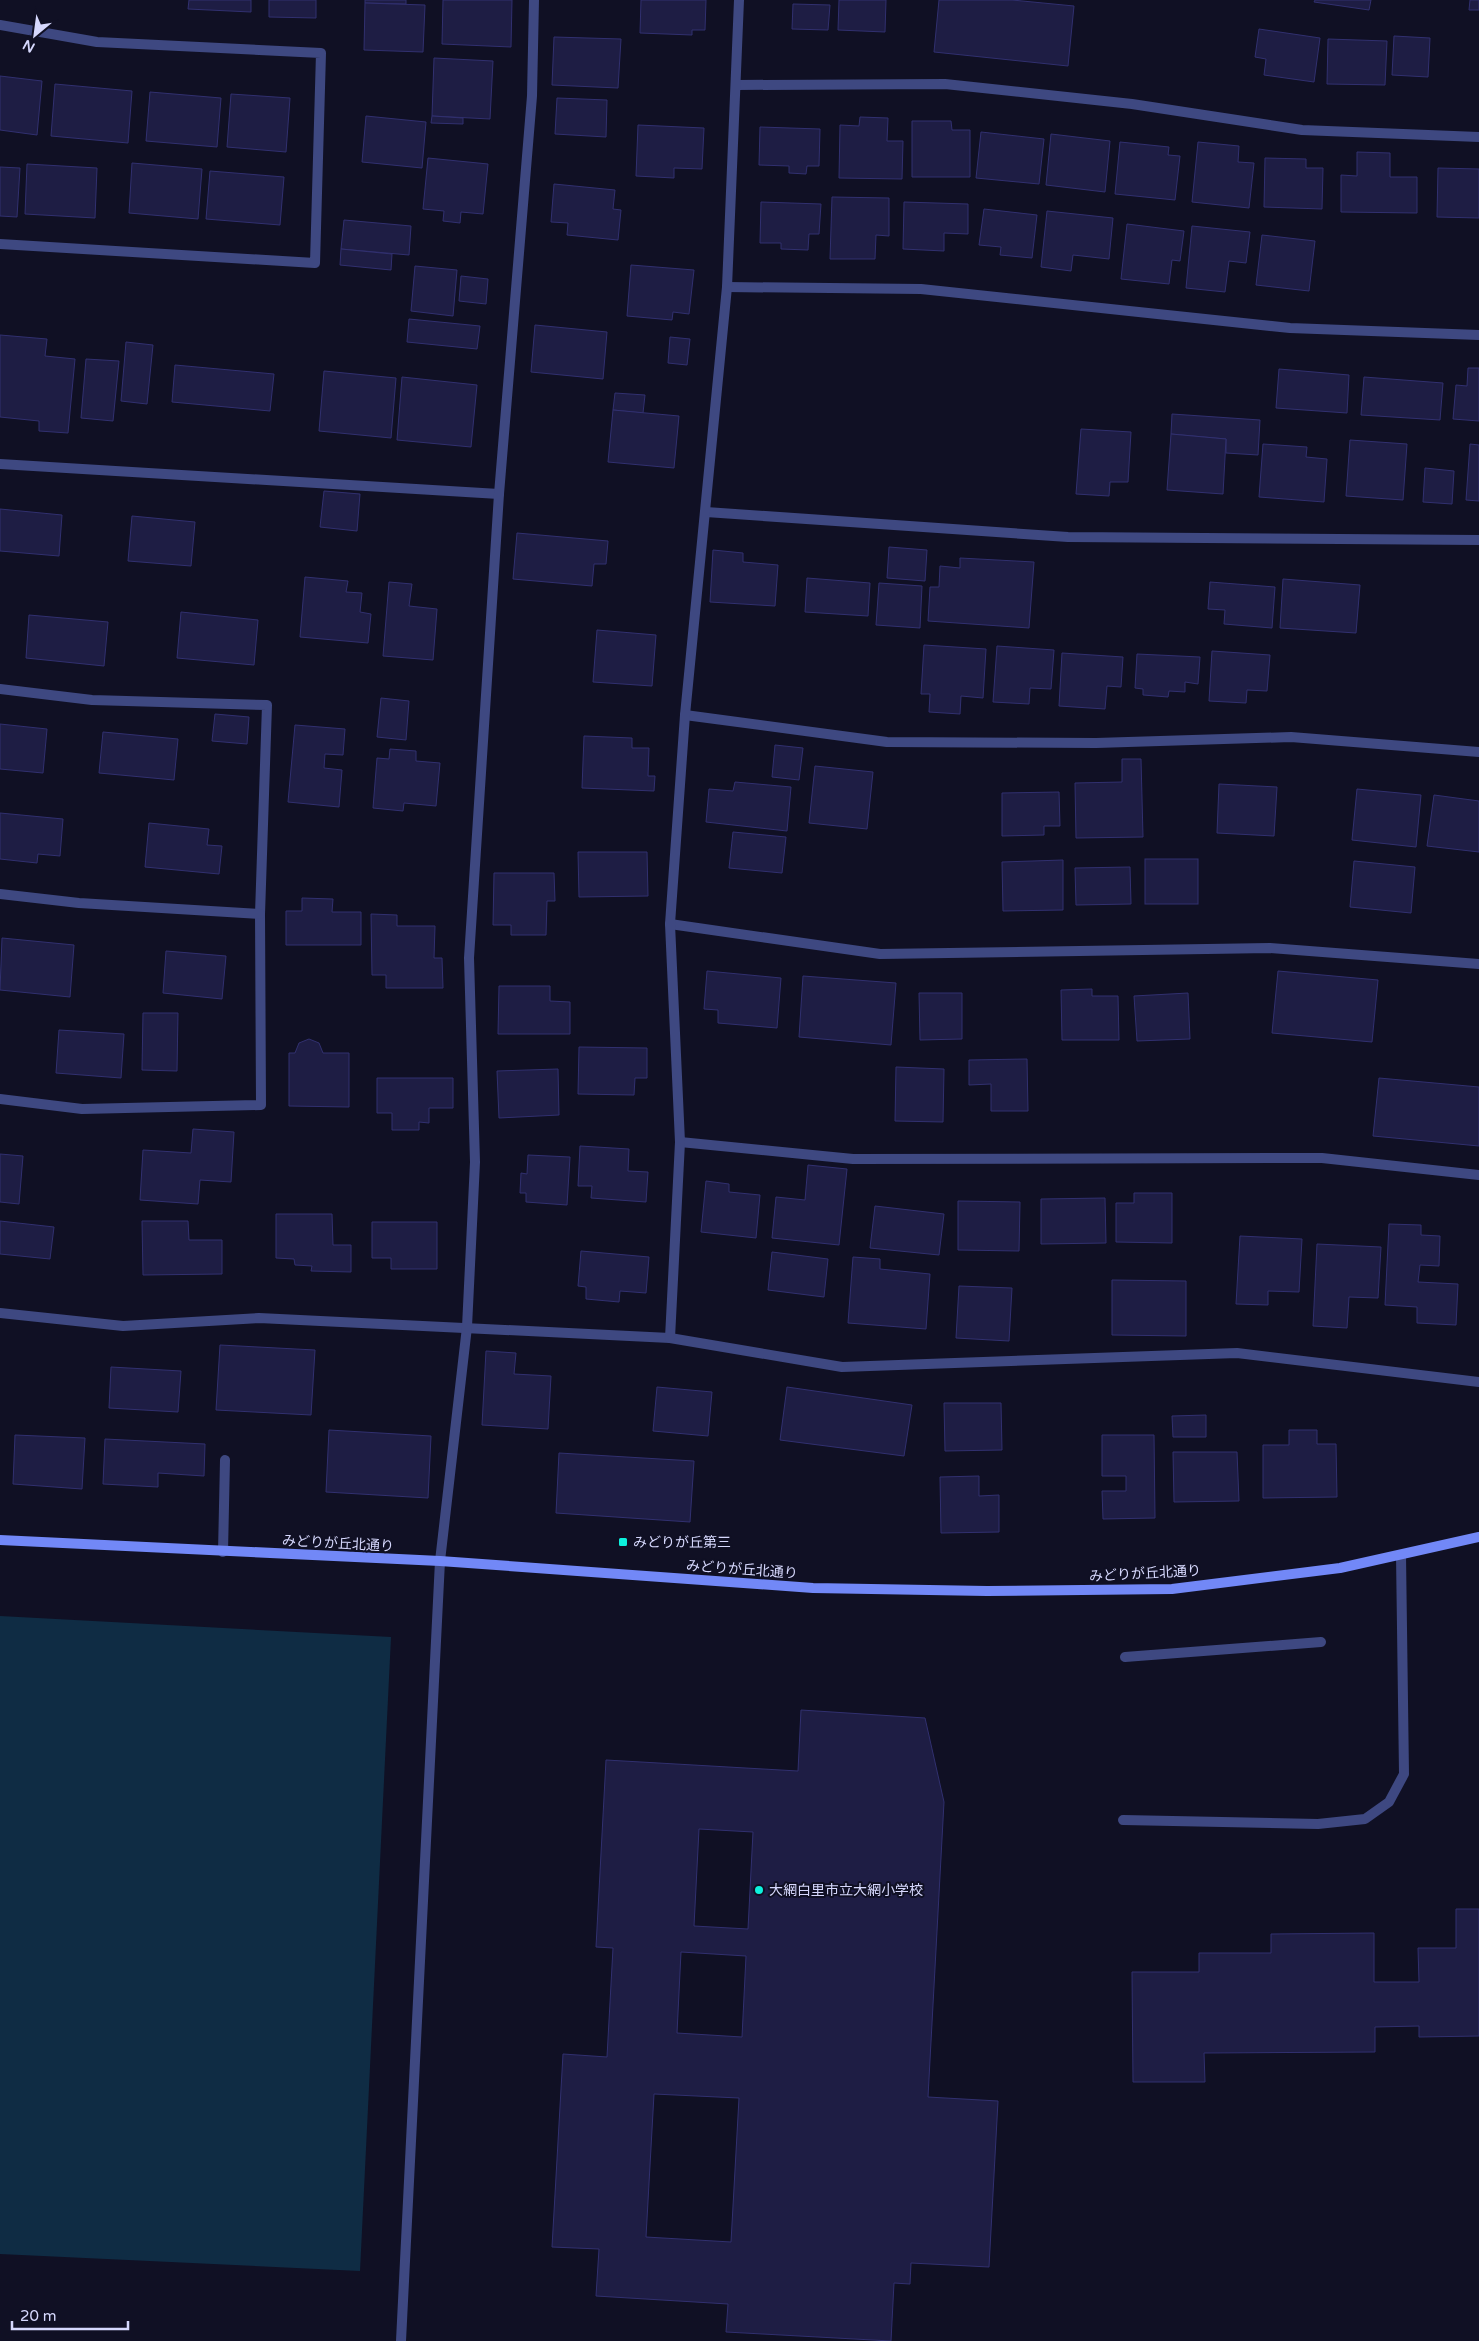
<svg xmlns="http://www.w3.org/2000/svg" width="1479" height="2341" viewBox="0 0 1479 2341" font-family="'Varela Round','Noto Sans JP',sans-serif">
<rect width="100%" height="100%" fill="#101024"/>
<polygon fill="#0f2c44" points="0,1616 391,1637 360,2271 0,2254"/>
<g fill="#1e1d44" stroke="#31306f" fill-rule="evenodd">
<polygon points="189,0 251,0 251,12 188,9"/>
<polygon points="269,0 316,0 316,18 269,17"/>
<polygon points="365,0 406,0 406,4 365,3"/>
<polygon points="443,0 512,0 511,47 442,44"/>
<polygon points="641,0 706,0 705,30 692,30 692,35 640,33"/>
<polygon points="839,0 886,0 885,32 838,30"/>
<polygon points="939,0 1012,0 1074,6 1068,66 934,52"/>
<polygon points="1315,0 1371,0 1369,10 1314,2"/>
<polygon points="1470,0 1479,0 1479,10 1469,10"/>
<polygon points="365,3 425,5 423,52 364,50"/>
<polygon points="793,4 830,5 828,30 792,29"/>
<polygon points="1259,29 1320,38 1314,82 1264,75 1266,59 1255,57"/>
<polygon points="1394,36 1430,38 1428,77 1392,75"/>
<polygon points="554,37 621,39 618,88 552,85"/>
<polygon points="1328,39 1387,41 1385,85 1327,84"/>
<polygon points="434,58 493,61 490,119 432,116"/>
<polygon points="0,76 42,81 37,135 0,130"/>
<polygon points="55,84 132,91 128,143 51,136"/>
<polygon points="150,92 221,98 217,147 146,141"/>
<polygon points="231,94 290,98 286,152 227,147"/>
<polygon points="557,98 607,100 606,137 555,134"/>
<polygon points="366,116 426,122 422,168 362,162"/>
<polygon points="432,116 463,118 463,124 431,123"/>
<polygon points="860,117 888,118 887,141 903,141 902,179 839,178 840,125 859,126"/>
<polygon points="912,121 951,121 952,130 970,130 970,177 912,177"/>
<polygon points="638,125 704,128 702,169 674,168 674,178 636,176"/>
<polygon points="760,127 820,129 819,166 807,166 806,174 789,173 789,166 759,165"/>
<polygon points="981,132 1044,139 1039,184 976,178"/>
<polygon points="1051,134 1110,141 1105,192 1046,185"/>
<polygon points="1120,142 1169,147 1168,155 1180,156 1175,200 1115,194"/>
<polygon points="1198,142 1239,146 1238,162 1254,163 1249,208 1192,202"/>
<polygon points="1357,152 1390,153 1390,177 1417,177 1417,213 1341,212 1341,175 1357,176"/>
<polygon points="428,158 488,164 483,214 461,212 460,223 443,221 444,211 423,209"/>
<polygon points="1265,158 1306,159 1306,168 1323,168 1322,209 1264,207"/>
<polygon points="132,163 202,169 198,219 129,213"/>
<polygon points="27,164 97,168 95,218 25,214"/>
<polygon points="0,167 20,168 17,217 0,216"/>
<polygon points="1438,168 1479,169 1479,218 1437,217"/>
<polygon points="210,171 284,177 280,225 206,219"/>
<polygon points="554,184 615,190 613,209 621,210 618,240 567,235 568,223 551,222"/>
<polygon points="832,197 889,198 889,236 876,235 875,259 830,259"/>
<polygon points="761,202 821,204 819,234 809,234 808,250 781,249 781,243 760,243"/>
<polygon points="904,202 968,204 968,234 944,233 944,251 903,249"/>
<polygon points="984,209 1037,215 1032,258 1000,255 1001,247 979,245"/>
<polygon points="1047,211 1113,218 1109,259 1073,255 1071,271 1041,267"/>
<polygon points="344,220 411,226 409,255 341,249"/>
<polygon points="1127,224 1184,231 1180,261 1172,260 1169,284 1121,279"/>
<polygon points="1192,226 1250,232 1246,263 1229,261 1225,292 1186,288"/>
<polygon points="1262,235 1315,241 1309,291 1256,285"/>
<polygon points="341,249 392,254 391,270 340,265"/>
<polygon points="631,265 694,270 689,314 673,312 672,320 627,316"/>
<polygon points="415,266 457,270 453,316 411,311"/>
<polygon points="461,276 488,279 486,304 459,301"/>
<polygon points="409,319 480,326 477,349 407,342"/>
<polygon points="535,325 607,332 603,379 531,372"/>
<polygon points="0,335 47,339 45,356 75,359 68,433 39,431 39,421 0,417"/>
<polygon points="670,337 690,339 687,365 668,363"/>
<polygon points="126,342 153,345 147,404 121,401"/>
<polygon points="86,359 119,361 113,421 81,418"/>
<polygon points="175,365 274,374 270,411 172,402"/>
<polygon points="1468,368 1479,368 1479,421 1453,419 1456,385 1467,386"/>
<polygon points="1279,369 1349,375 1347,413 1276,408"/>
<polygon points="324,371 396,378 391,438 319,431"/>
<polygon points="402,377 477,385 471,447 397,440"/>
<polygon points="1364,377 1443,383 1440,420 1361,415"/>
<polygon points="615,393 645,395 643,413 613,410"/>
<polygon points="613,410 679,416 674,468 608,462"/>
<polygon points="1172,414 1260,420 1258,455 1226,453 1226,439 1171,434"/>
<polygon points="1081,429 1131,432 1128,482 1110,482 1109,496 1076,494"/>
<polygon points="1171,434 1226,439 1223,494 1167,490"/>
<polygon points="1350,440 1407,444 1403,500 1346,496"/>
<polygon points="1263,444 1307,447 1306,457 1327,459 1324,502 1259,497"/>
<polygon points="1470,444 1479,445 1479,501 1466,500"/>
<polygon points="1425,468 1454,471 1452,504 1423,502"/>
<polygon points="324,491 360,494 357,531 320,527"/>
<polygon points="0,509 62,515 59,556 0,551"/>
<polygon points="132,516 195,522 191,566 128,561"/>
<polygon points="517,533 608,541 606,564 594,564 592,586 513,579"/>
<polygon points="889,547 927,550 925,581 887,578"/>
<polygon points="713,550 743,553 743,562 778,565 775,606 710,602"/>
<polygon points="960,558 1034,562 1029,628 928,621 930,587 939,587 940,566 960,568"/>
<polygon points="305,577 348,581 346,592 362,593 360,612 371,614 368,643 300,637"/>
<polygon points="807,578 870,583 868,616 805,612"/>
<polygon points="1283,579 1360,585 1356,633 1280,628"/>
<polygon points="389,582 412,584 409,606 437,609 433,660 383,656"/>
<polygon points="1210,582 1275,587 1272,628 1224,624 1225,610 1208,609"/>
<polygon points="879,583 922,586 920,628 876,625"/>
<polygon points="181,612 258,620 254,665 177,658"/>
<polygon points="29,615 108,622 104,666 26,658"/>
<polygon points="597,630 656,635 652,686 593,682"/>
<polygon points="924,645 986,649 983,698 961,696 960,714 929,712 930,694 921,694"/>
<polygon points="997,646 1054,650 1051,689 1030,688 1029,704 993,702"/>
<polygon points="1212,651 1270,655 1267,691 1247,690 1246,703 1209,701"/>
<polygon points="1062,653 1123,657 1121,687 1107,686 1105,709 1059,706"/>
<polygon points="1137,654 1200,657 1198,684 1185,682 1185,692 1169,691 1168,697 1143,695 1143,689 1135,688"/>
<polygon points="381,698 409,701 406,740 377,737"/>
<polygon points="215,714 249,717 247,744 212,741"/>
<polygon points="0,724 47,729 43,773 0,769"/>
<polygon points="295,725 345,729 343,755 325,754 324,768 342,770 339,807 288,802"/>
<polygon points="103,732 178,739 174,780 99,773"/>
<polygon points="584,736 632,738 632,748 649,748 648,776 655,776 654,791 582,788"/>
<polygon points="775,745 803,748 799,780 772,777"/>
<polygon points="390,749 416,751 416,761 440,763 436,806 404,803 403,811 373,808 377,758 389,759"/>
<polygon points="1122,759 1141,759 1143,837 1076,838 1075,783 1122,782"/>
<polygon points="815,766 873,772 867,829 809,823"/>
<polygon points="735,782 791,787 787,831 706,822 709,789 733,791"/>
<polygon points="1219,784 1277,787 1274,836 1217,833"/>
<polygon points="1357,789 1421,795 1416,847 1352,840"/>
<polygon points="1059,792 1060,826 1044,826 1044,835 1002,836 1002,793"/>
<polygon points="1434,795 1479,801 1479,852 1427,846"/>
<polygon points="0,813 63,819 60,856 38,854 37,863 0,859"/>
<polygon points="149,823 209,829 207,845 222,846 219,874 145,867"/>
<polygon points="733,832 786,837 782,873 729,868"/>
<polygon points="578,852 647,852 648,896 579,897"/>
<rect x="1145" y="859" width="53" height="45"/>
<polygon points="1063,860 1063,910 1003,911 1002,862"/>
<polygon points="1354,861 1415,867 1411,913 1350,907"/>
<polygon points="1130,867 1131,904 1076,905 1075,868"/>
<polygon points="494,873 554,873 555,901 547,901 546,935 511,935 511,925 493,925"/>
<polygon points="302,898 333,899 332,912 361,912 361,945 286,945 286,911 302,911"/>
<polygon points="371,914 397,915 397,926 435,926 434,958 442,958 443,988 386,988 386,975 372,975"/>
<polygon points="2,938 74,945 70,997 0,990"/>
<polygon points="166,951 226,956 222,999 163,993"/>
<polygon points="707,971 781,978 777,1028 718,1023 718,1010 704,1009"/>
<polygon points="1278,971 1378,980 1372,1042 1272,1033"/>
<polygon points="803,976 896,983 891,1045 799,1037"/>
<polygon points="499,986 550,986 550,1001 570,1002 570,1034 498,1034"/>
<polygon points="1092,989 1092,996 1118,996 1119,1040 1062,1040 1061,990"/>
<polygon points="919,993 962,993 962,1039 920,1040"/>
<polygon points="1188,993 1190,1039 1137,1041 1134,996"/>
<polygon points="143,1013 178,1013 177,1071 142,1070"/>
<polygon points="59,1030 124,1034 121,1078 56,1073"/>
<polygon points="309,1039 319,1043 323,1053 349,1053 349,1107 289,1106 289,1053 295,1053 299,1043"/>
<polygon points="579,1047 647,1048 647,1078 635,1078 634,1095 578,1094"/>
<polygon points="1027,1059 1028,1111 991,1111 991,1084 969,1085 969,1060"/>
<polygon points="896,1067 944,1069 943,1122 895,1121"/>
<polygon points="558,1069 559,1115 499,1118 497,1071"/>
<polygon points="377,1078 453,1078 453,1108 429,1108 429,1123 419,1122 419,1130 392,1130 392,1113 377,1113"/>
<polygon points="1379,1078 1479,1087 1479,1146 1373,1136"/>
<polygon points="193,1129 234,1132 231,1182 200,1180 198,1204 140,1200 143,1150 191,1153"/>
<polygon points="580,1146 629,1149 628,1171 648,1172 646,1202 591,1198 592,1186 578,1186"/>
<polygon points="0,1154 23,1156 19,1204 0,1202"/>
<polygon points="528,1155 570,1157 567,1205 526,1202 526,1193 520,1193 521,1173 527,1174"/>
<polygon points="808,1165 847,1169 839,1245 772,1238 776,1197 805,1200"/>
<polygon points="706,1181 729,1184 729,1192 760,1195 756,1238 701,1232"/>
<polygon points="1134,1193 1172,1193 1172,1243 1116,1242 1116,1203 1134,1203"/>
<polygon points="1105,1198 1106,1243 1041,1244 1041,1199"/>
<polygon points="958,1201 1020,1202 1019,1251 958,1250"/>
<polygon points="875,1206 944,1214 939,1255 870,1248"/>
<polygon points="276,1214 332,1214 333,1245 351,1245 351,1272 311,1271 312,1266 295,1265 294,1259 276,1258"/>
<polygon points="0,1221 54,1227 50,1259 0,1254"/>
<polygon points="142,1221 188,1221 189,1240 222,1240 222,1274 143,1275"/>
<polygon points="372,1222 437,1222 437,1269 391,1269 391,1258 372,1258"/>
<polygon points="1389,1224 1421,1225 1421,1235 1440,1236 1439,1266 1420,1265 1418,1282 1458,1284 1456,1325 1417,1323 1417,1307 1385,1305"/>
<polygon points="1240,1236 1302,1239 1299,1292 1268,1291 1268,1305 1236,1304"/>
<polygon points="1317,1244 1381,1247 1378,1298 1349,1297 1347,1328 1313,1326"/>
<polygon points="581,1251 649,1257 646,1293 620,1291 619,1302 586,1299 586,1287 578,1286"/>
<polygon points="772,1252 828,1259 824,1297 768,1290"/>
<polygon points="853,1257 880,1259 880,1269 930,1274 926,1329 848,1323"/>
<polygon points="1112,1280 1186,1281 1186,1336 1112,1335"/>
<polygon points="959,1286 1012,1288 1009,1341 956,1338"/>
<polygon points="220,1345 315,1350 311,1415 216,1410"/>
<polygon points="486,1351 516,1353 514,1374 551,1376 548,1429 482,1425"/>
<polygon points="111,1367 181,1371 178,1412 109,1408"/>
<polygon points="657,1387 712,1392 708,1436 653,1431"/>
<polygon points="787,1387 912,1405 904,1456 780,1440"/>
<polygon points="944,1403 1001,1403 1002,1450 945,1451"/>
<polygon points="1206,1415 1206,1437 1173,1437 1172,1416"/>
<polygon points="329,1430 431,1436 428,1498 326,1492"/>
<polygon points="1289,1430 1317,1430 1317,1444 1336,1444 1337,1497 1263,1498 1263,1445 1289,1445"/>
<polygon points="15,1435 85,1438 82,1489 13,1484"/>
<polygon points="1102,1435 1154,1435 1155,1518 1103,1519 1102,1491 1126,1491 1126,1476 1102,1476"/>
<polygon points="105,1439 205,1444 204,1476 158,1473 158,1487 103,1484"/>
<polygon points="1173,1452 1237,1452 1239,1501 1174,1502"/>
<polygon points="559,1453 694,1461 690,1522 556,1513"/>
<polygon points="979,1476 979,1496 999,1495 999,1532 941,1533 940,1477"/>
<path d="M801 1710 925 1718 944 1802 928 2097 998 2101 989 2267 911 2263 910 2284 894 2283 891 2341 726 2332 728 2304 596 2296 599 2249 552 2247 563 2054 607 2057 613 1948 596 1947 606 1760 798 1771ZM699 1829 753 1832 748 1929 694 1926ZM681 1952 746 1956 742 2037 677 2033ZM654 2094 739 2098 731 2242 646 2237Z"/>
<polygon points="1456,1909 1479,1909 1479,2036 1419,2037 1419,2026 1375,2027 1375,2052 1204,2053 1205,2082 1133,2082 1132,1972 1199,1972 1199,1953 1271,1953 1271,1934 1374,1933 1374,1982 1419,1982 1418,1948 1456,1948"/>
</g>
<g fill="none" stroke-linecap="round" stroke-linejoin="round">
<g stroke="#3e4881" stroke-width="10">
<polyline points="223,1552 225,1460"/>
<polyline points="1125,1657 1321,1642"/>
<polyline points="1123,1820 1318,1824 1365,1819 1389,1802 1404,1774 1401,1555"/>
</g>
<g stroke="#3e4881" stroke-width="10">
<polyline points="0,25 97,42 321,53 315,263 0,244"/>
<polyline points="737,85 945,84 1132,104 1302,130 1479,137"/>
<polyline points="727,287 921,289 1290,328 1479,335"/>
<polyline points="0,464 499,494"/>
<polyline points="706,512 1068,537 1479,540"/>
<polyline points="0,689 92,700 267,705 260,914 261,1105 82,1109 0,1099"/>
<polyline points="685,715 887,742 1096,743 1291,737 1479,752"/>
<polyline points="0,894 79,903 260,914"/>
<polyline points="670,924 880,954 1270,948 1479,964"/>
<polyline points="680,1142 853,1159 1322,1158 1479,1175"/>
<polyline points="0,1313 123,1326 259,1318 670,1338 842,1367 1237,1353 1479,1382"/>
<polyline points="670,1338 680,1142 670,924 685,715 727,287 739,0"/>
<polyline points="401,2341 440,1561 467,1327 475,1162 469,958 499,494 532,96 534,0"/>
</g>
<polyline stroke="#7288f7" stroke-width="10" points="0,1540 440,1561 813,1588 987,1591 1172,1589 1340,1568 1479,1537"/>
</g>
<g fill="#0df1dd" stroke="#101024" stroke-width="2">
<rect x="618" y="1537" width="10" height="10" rx="2.5"/>
<circle cx="759" cy="1890" r="5"/>
</g>
<g text-anchor="middle" stroke-width="4" stroke-linejoin="round" paint-order="stroke">
<g font-size="14" fill="#d6d8fd" stroke="#101024" text-anchor="start">
<text x="633" y="1547">みどりが丘第三</text>
<text x="769" y="1895">大網白里市立大網小学校</text>
</g>
<g font-size="14" fill="#d6d8fd" stroke="#101024">
<text transform="translate(338 1543) rotate(3)" y="5">みどりが丘北通り</text>
<text transform="translate(742 1569) rotate(4)" y="5">みどりが丘北通り</text>
<text transform="translate(1145 1573) rotate(-3)" y="5">みどりが丘北通り</text>
</g>
</g>
<g transform="translate(35 35) rotate(209)" stroke="#101024" stroke-width="4" paint-order="stroke">
<path d="M0-4L9 19L0 12L-9 19Z" fill="#d6d8fd"/>
<text y="-8" font-size="14" font-weight="bold" text-anchor="middle" fill="#d6d8fd">N</text>
</g>
<path d="M12 2321v8h116v-8" fill="none" stroke="#d6d8fd" stroke-width="2.5"/>
<text x="20" y="2321" font-size="15" fill="#d6d8fd" stroke="#101024" stroke-width="4" paint-order="stroke">20 m</text>
</svg>
